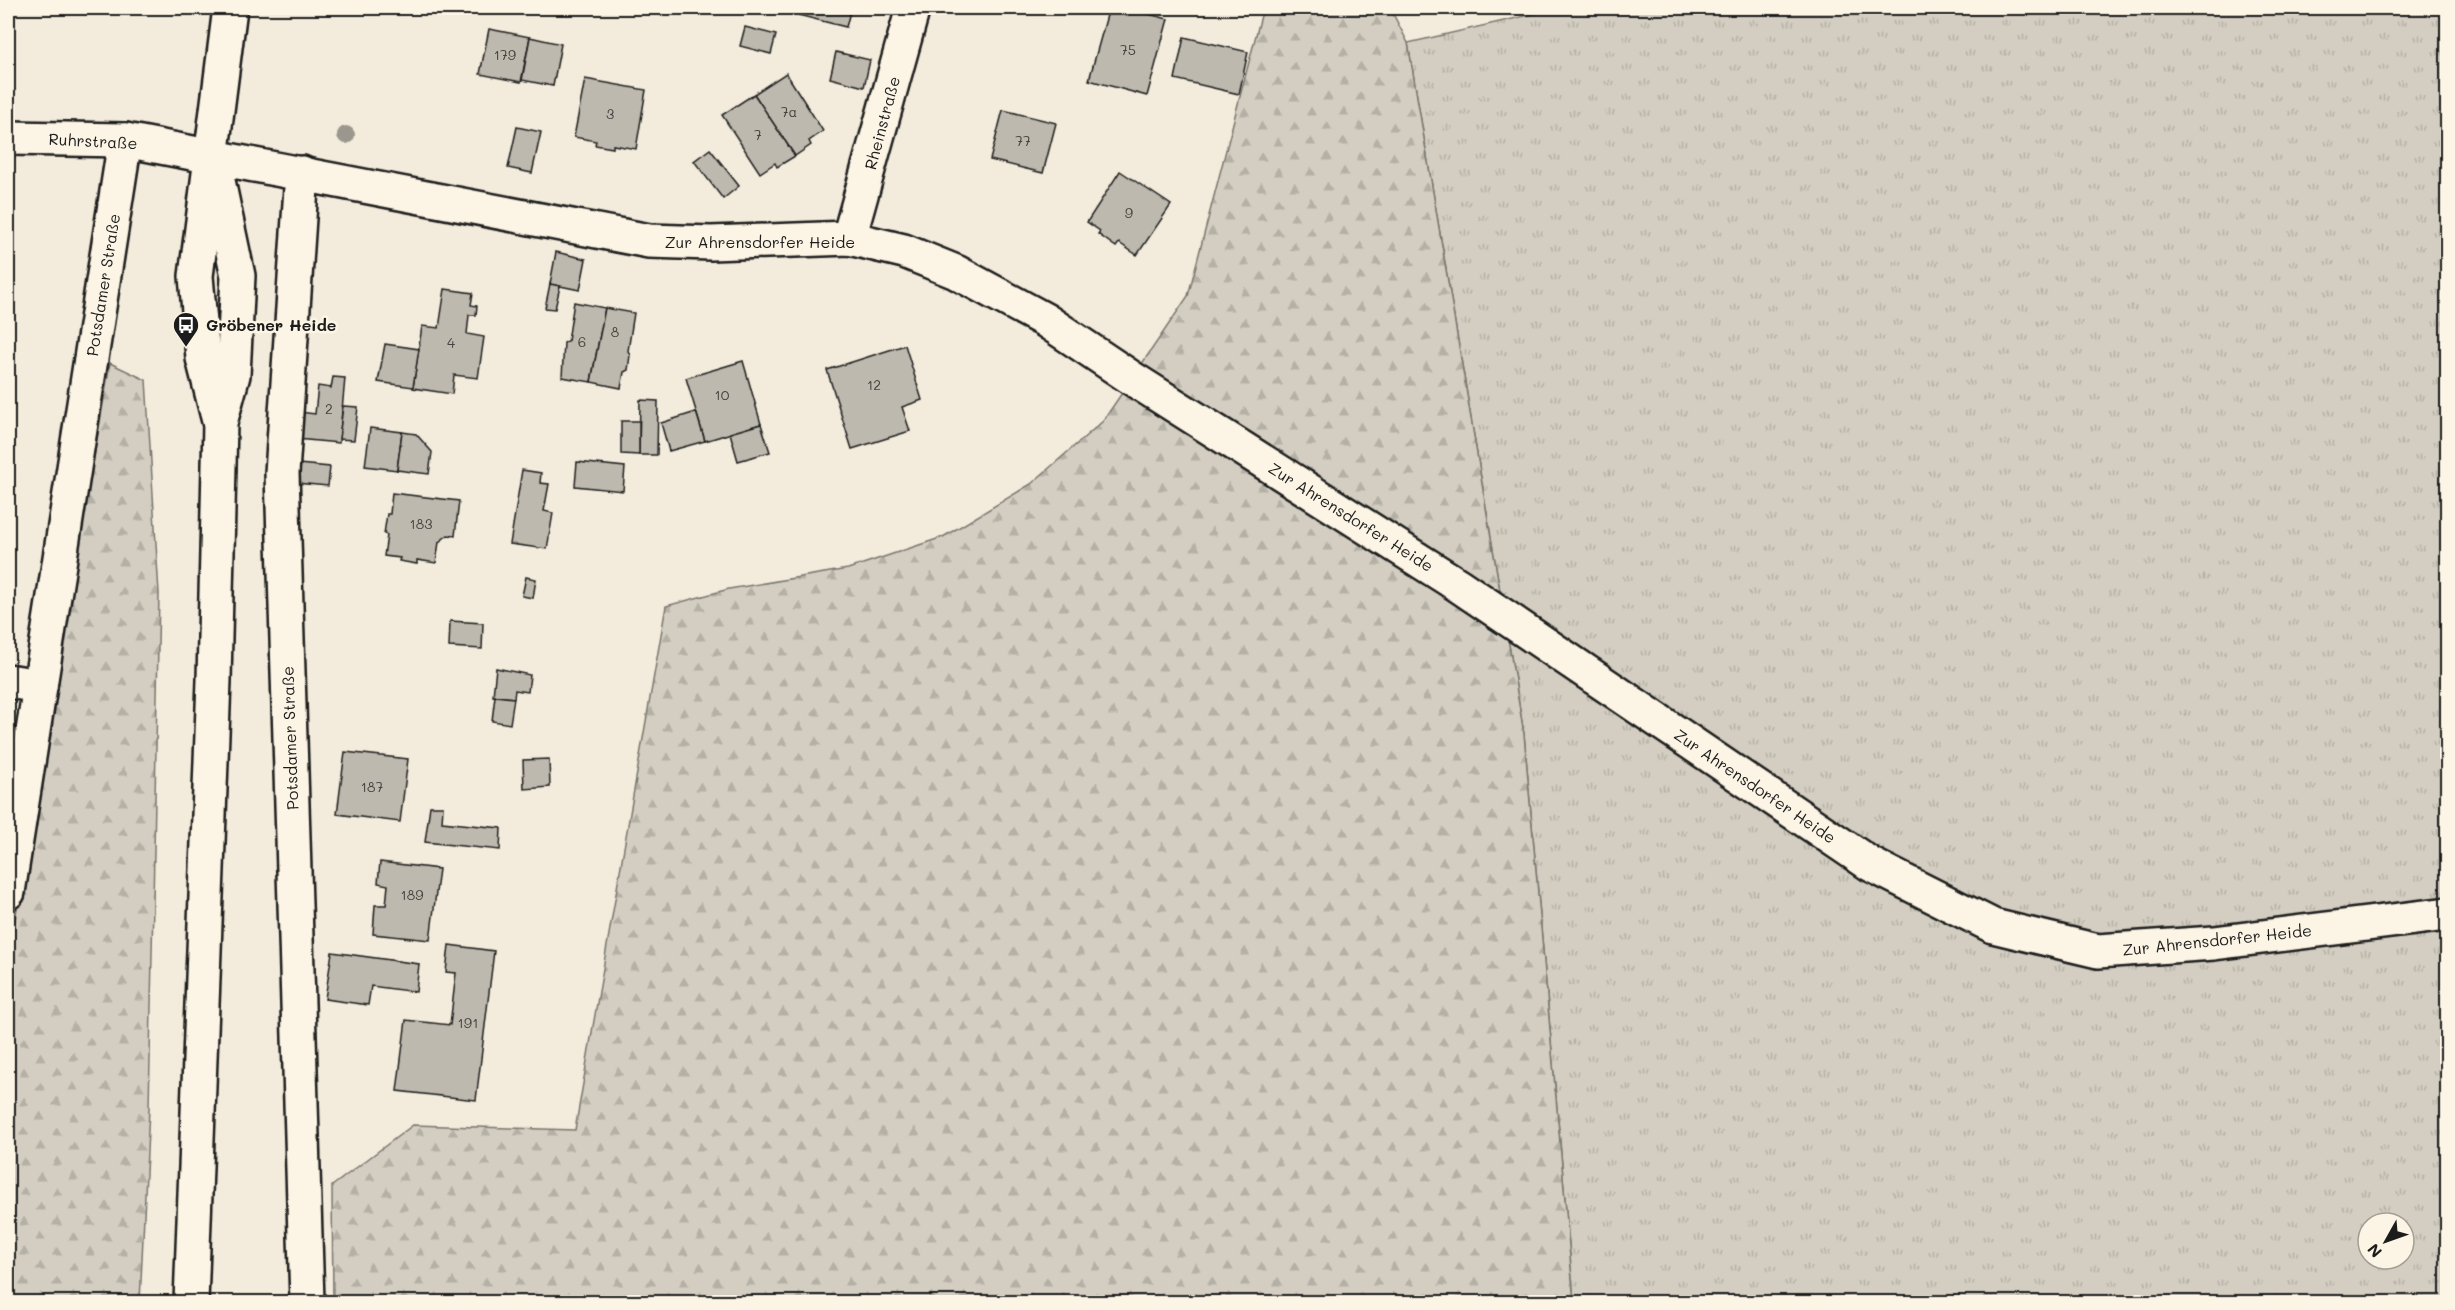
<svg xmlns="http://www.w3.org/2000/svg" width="2455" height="1310" viewBox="0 0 2455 1310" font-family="Mali,sans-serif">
<defs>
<pattern id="grass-tufts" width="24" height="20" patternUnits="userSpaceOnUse" patternTransform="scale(1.5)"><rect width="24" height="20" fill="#d3cec1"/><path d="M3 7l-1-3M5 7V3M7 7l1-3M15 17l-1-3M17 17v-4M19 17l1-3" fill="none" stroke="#b5b0a5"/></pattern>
<pattern id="forest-firs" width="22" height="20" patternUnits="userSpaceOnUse" patternTransform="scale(1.5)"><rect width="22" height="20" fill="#d3cec1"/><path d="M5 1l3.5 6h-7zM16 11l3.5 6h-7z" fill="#b5b0a5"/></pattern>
</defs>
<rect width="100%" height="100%" fill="#f3ecdd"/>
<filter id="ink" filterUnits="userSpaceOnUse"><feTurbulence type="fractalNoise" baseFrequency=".0167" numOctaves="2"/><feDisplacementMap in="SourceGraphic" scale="12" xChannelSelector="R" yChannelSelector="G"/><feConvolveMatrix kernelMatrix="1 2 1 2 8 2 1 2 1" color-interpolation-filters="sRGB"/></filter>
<g filter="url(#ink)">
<path fill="url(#grass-tufts)" stroke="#78756e" stroke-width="1.5" fill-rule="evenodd" d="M1560 8H2447V1302H1574L1524 734 1408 43ZM2368 1223H2404V1259H2368Z"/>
<g fill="url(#forest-firs)" stroke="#78756e" stroke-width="1.5">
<polygon points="1263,8 1390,8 1408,43 1524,734 1574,1302 333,1302 332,1186 413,1125 575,1130 666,606 729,589 848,569 943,537 1031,484 1103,421 1188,296"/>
<polygon points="110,363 146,380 159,593 149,1109 140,1302 8,1302 8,961"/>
</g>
<g fill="#beb9ae" stroke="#1c1c1c" stroke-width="1.5">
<polygon points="800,8 851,8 846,27 798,15"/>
<polygon points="1109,8 1125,8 1168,19 1147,96 1089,80"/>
<polygon points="745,27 776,35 771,54 740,46"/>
<polygon points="489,29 530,37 521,82 480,74"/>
<polygon points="530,37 561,44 553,86 522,80"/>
<polygon points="1184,37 1248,52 1239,94 1175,79"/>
<polygon points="836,52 870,60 864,87 830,78"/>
<polygon points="786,73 823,131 809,141 811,145 795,156 754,94"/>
<polygon points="585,79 646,90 636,149 613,145 613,148 595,145 596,141 574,137"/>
<polygon points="754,94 795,156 777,167 775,163 760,173 722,115"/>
<polygon points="1003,110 1056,123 1043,173 990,160"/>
<polygon points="517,127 541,132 532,173 508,168"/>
<polygon points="710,149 739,186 723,199 694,161"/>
<polygon points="1120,171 1171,205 1137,255 1119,243 1116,247 1098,234 1100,231 1087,222"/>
<polygon points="8,230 12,230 8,261"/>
<polygon points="556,252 586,259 580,290 550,284"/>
<polygon points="550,284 560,286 555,309 545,308"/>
<polygon points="445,289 473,293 471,305 477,306 476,315 469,315 467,334 484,337 478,378 454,375 452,394 413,388 422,326 439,328"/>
<polygon points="574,302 605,308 591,382 562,377 564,343 568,341"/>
<polygon points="605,308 634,313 628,351 630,355 628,370 624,372 621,388 591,382"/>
<polygon points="385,344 419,349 413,387 378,382"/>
<polygon points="905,345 922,400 902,407 910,431 852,449 827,370"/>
<polygon points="743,361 761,424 705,441 686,378"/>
<polygon points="333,377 345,378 339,443 297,439 300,412 315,414 318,386 331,388"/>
<polygon points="640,400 658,401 657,455 639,455"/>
<polygon points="343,406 358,407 354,440 339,439"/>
<polygon points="696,412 705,441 669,451 661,423"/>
<polygon points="621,421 639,421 639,455 621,454"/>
<polygon points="761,424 770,452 738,461 730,433"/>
<polygon points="370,428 402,432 397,470 365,466"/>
<polygon points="402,432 416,434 432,452 429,474 397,470"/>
<polygon points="577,462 625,467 623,491 575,486"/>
<polygon points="298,464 330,467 328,486 296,483"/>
<polygon points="522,470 541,473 540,483 549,484 544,511 553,513 547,549 510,544"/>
<polygon points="392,493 459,501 455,536 448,535 439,542 436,563 417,560 417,564 399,561 400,558 384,556 387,535 384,534 387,514 390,514"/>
<polygon points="526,577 536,579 533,598 522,596"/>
<polygon points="450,621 483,623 482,649 449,647"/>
<polygon points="496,668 530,675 528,692 515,690 514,698 493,696"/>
<polygon points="495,696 514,698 510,724 492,721"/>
<polygon points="345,752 408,759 400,822 337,814"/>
<polygon points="549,759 550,787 524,789 523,760"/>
<polygon points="430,806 443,806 442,822 501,828 500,850 425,842"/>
<polygon points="380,862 439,869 430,940 373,934 375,905 386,905 388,885 378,883"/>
<polygon points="449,945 494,951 476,1100 397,1091 406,1020 450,1025 456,973 446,972"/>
<polygon points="332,952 419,964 416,992 371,986 368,1005 325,999"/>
</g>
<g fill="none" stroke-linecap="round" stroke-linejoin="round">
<g stroke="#1c1c1c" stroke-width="38">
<g id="minor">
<polyline points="8,138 125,140 649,241 711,243 849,238 904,251 956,272 1045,320 1133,379 1458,585 1870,864 1993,926 2098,951 2214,943 2448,914"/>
<polyline points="302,173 282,473 307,1302"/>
<polyline points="849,238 913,8"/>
<polyline points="8,681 40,686"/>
<polyline points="8,892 125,140"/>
</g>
</g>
<g stroke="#1c1c1c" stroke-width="38">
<g id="major">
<polyline points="219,421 203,358 196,276 230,8"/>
<polyline points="191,1302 214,680 220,423 233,375 238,276 213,157"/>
</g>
</g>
<use href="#minor" stroke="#fcf5e5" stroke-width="33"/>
<use href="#major" stroke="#fcf5e5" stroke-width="33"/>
</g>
<circle fill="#9b978e" cx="346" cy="135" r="9"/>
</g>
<defs>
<g id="bus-pin" transform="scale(1.35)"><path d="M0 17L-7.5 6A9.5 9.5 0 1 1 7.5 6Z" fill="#1c1c1c" stroke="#fcf5e5"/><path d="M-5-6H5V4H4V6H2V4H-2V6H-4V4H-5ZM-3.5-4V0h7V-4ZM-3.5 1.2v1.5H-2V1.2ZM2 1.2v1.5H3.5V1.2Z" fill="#fff"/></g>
</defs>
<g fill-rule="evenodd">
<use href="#bus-pin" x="186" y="325"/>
</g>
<g text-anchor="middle" stroke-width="5" stroke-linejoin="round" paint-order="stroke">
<g font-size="14" fill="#444340">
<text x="1128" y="55">75</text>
<text x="505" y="60">179</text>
<text x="789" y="117">7a</text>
<text x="610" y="119">3</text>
<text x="758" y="140">7</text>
<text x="1023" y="146">77</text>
<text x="1129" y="218">9</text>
<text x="615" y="337">8</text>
<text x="582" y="347">6</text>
<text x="451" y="348">4</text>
<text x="874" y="390">12</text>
<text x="722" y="400">10</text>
<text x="329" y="414">2</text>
<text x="421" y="529">183</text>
<text x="372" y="792">187</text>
<text x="412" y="900">189</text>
<text x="468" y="1028">191</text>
</g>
<g font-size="16" fill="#1c1c1c" stroke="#fcf5e5">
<text transform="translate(882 123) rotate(-75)" y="6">Rheinstraße</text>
<text transform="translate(93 141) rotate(3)" y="6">Ruhrstraße</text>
<text x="760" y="248">Zur Ahrensdorfer Heide</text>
<text transform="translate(103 285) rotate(-81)" y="6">Potsdamer Straße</text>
<text transform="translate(1351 517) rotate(32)" y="6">Zur Ahrensdorfer Heide</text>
<text transform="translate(290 738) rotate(-92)" y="6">Potsdamer Straße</text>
<text transform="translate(1755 786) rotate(34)" y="6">Zur Ahrensdorfer Heide</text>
<text transform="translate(2217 940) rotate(-6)" y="6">Zur Ahrensdorfer Heide</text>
</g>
<g font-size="16" font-weight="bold" fill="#1c1c1c" stroke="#fcf5e5" text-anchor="start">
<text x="206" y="331">Gröbener Heide</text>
</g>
</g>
<rect width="2455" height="1310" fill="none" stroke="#fcf5e5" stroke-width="30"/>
<rect x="15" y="15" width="2425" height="1280" fill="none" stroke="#1c1c1c" stroke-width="2" filter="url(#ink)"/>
<g transform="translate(2386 1241) rotate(230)"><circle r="28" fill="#fcf5e5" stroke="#a29e95" stroke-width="1.5"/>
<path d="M0-4.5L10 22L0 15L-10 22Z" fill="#1c1c1c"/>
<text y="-9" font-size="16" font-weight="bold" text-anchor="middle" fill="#1c1c1c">N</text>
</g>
</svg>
